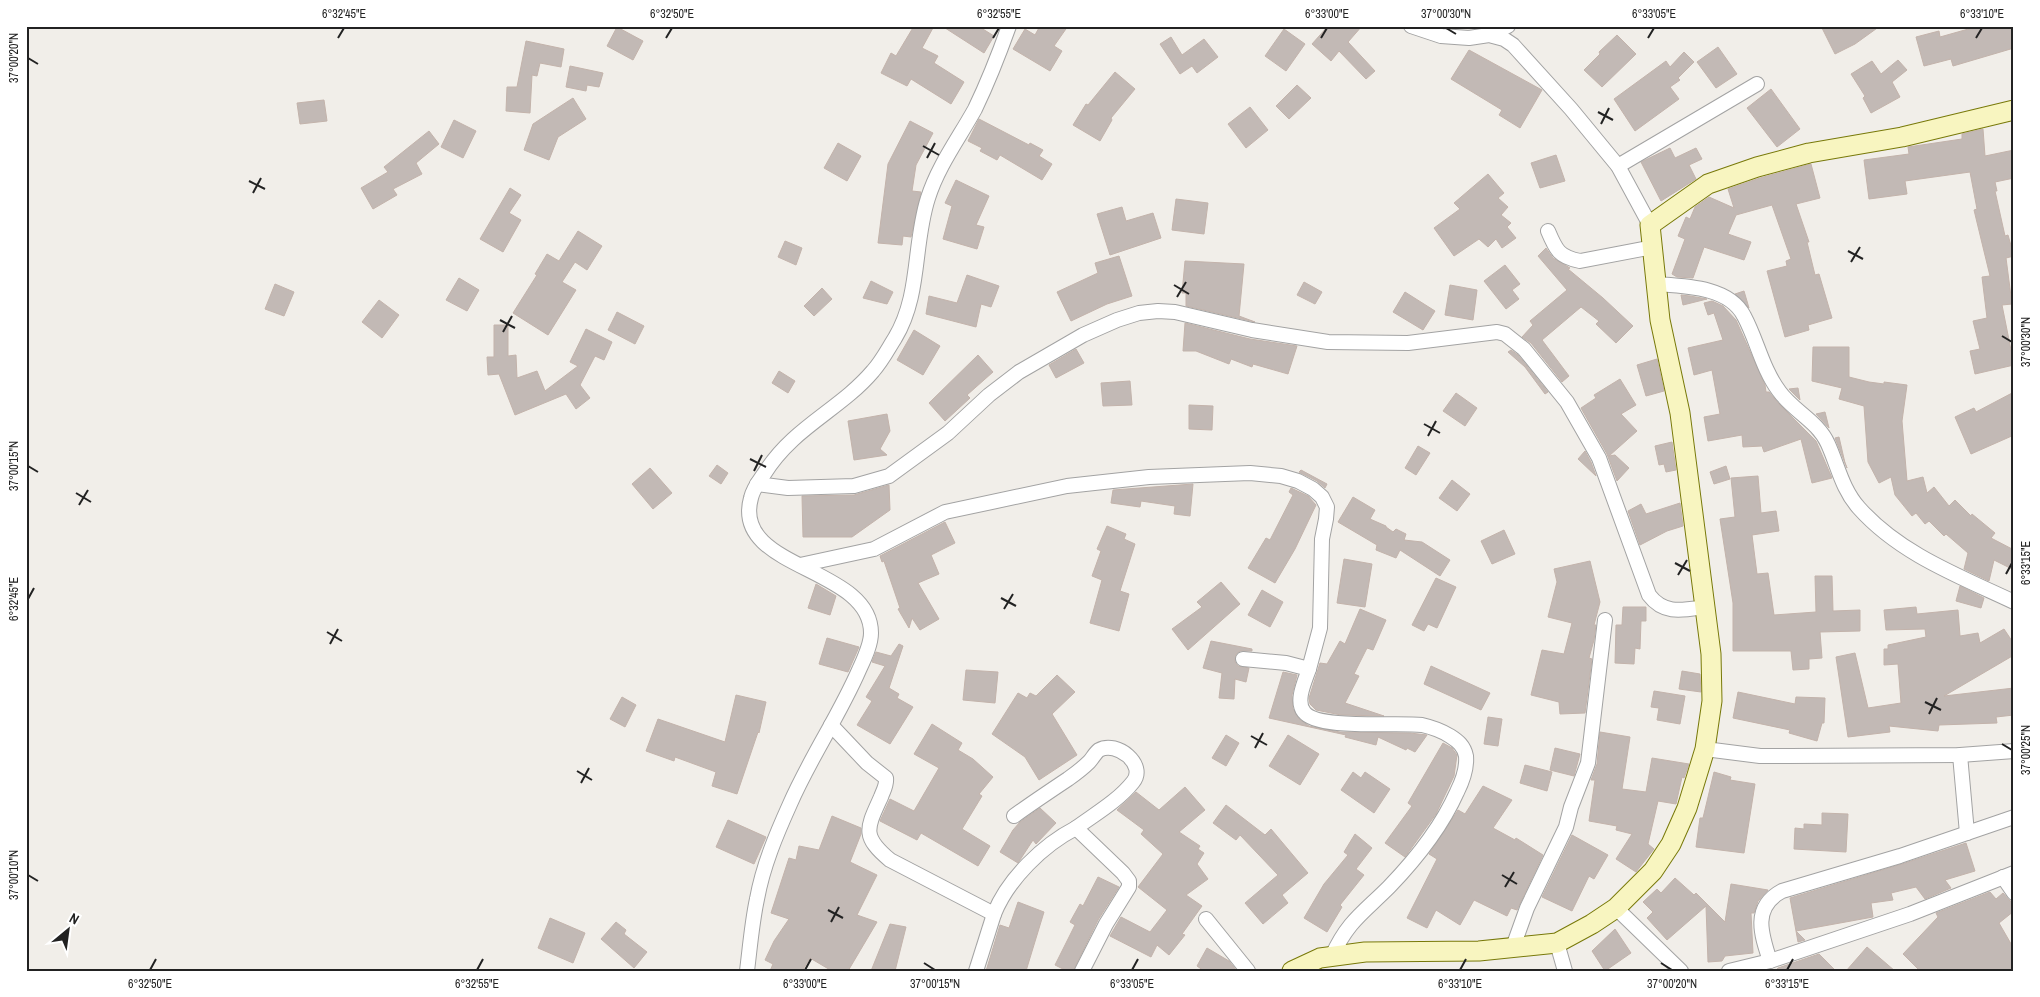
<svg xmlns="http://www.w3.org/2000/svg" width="2040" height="997" viewBox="0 0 2040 997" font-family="'Archivo Narrow',sans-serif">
<rect width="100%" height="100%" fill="#f1eee9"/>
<g fill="#c2b9b5" stroke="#c3b3ab">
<polygon points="914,26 934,26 922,48 938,56 934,63 964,82 951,104 911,79 907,86 881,73 891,53 896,56"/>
<polygon points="942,26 978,26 994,36 984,53"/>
<polygon points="1040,26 1068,26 1054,46 1062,51 1050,71 1013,49 1025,29 1035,35"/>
<polygon points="1328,26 1362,26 1348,42 1375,71 1366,79 1339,51 1331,61 1312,44"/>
<polygon points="1821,26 1880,26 1855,44 1835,54"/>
<polygon points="1979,26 2012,26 2014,48 1953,66 1951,59 1924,66 1916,37 1939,31 1940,37"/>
<polygon points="617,27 643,41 633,60 607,46"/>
<polygon points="1284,29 1305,44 1286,71 1265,56"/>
<polygon points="1617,35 1636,54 1602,87 1584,70 1600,54 1599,52"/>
<polygon points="1171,37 1182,55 1204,39 1218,57 1197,73 1192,66 1180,74 1160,44"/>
<polygon points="526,41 564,49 561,67 540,63 537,76 532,75 530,113 506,111 507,87 517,87"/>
<polygon points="1718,47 1737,74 1716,88 1697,62"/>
<polygon points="1469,50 1542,90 1520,128 1499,115 1502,110 1451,79"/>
<polygon points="1684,52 1694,62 1678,78 1680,80 1670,87 1679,99 1635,131 1614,99 1666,61 1670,67"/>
<polygon points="1898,60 1907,70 1892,82 1900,97 1871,113 1863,98 1865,96 1851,74 1872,61 1881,74"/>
<polygon points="570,66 603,73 599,87 587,85 586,91 566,87"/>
<polygon points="1115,72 1135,89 1111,118 1112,120 1100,141 1073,125 1086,104 1088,105"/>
<polygon points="1297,85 1311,98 1289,119 1276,106"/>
<polygon points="1771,89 1800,129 1777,147 1747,108"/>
<polygon points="573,98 586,119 558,137 549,160 524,150 533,124"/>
<polygon points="324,100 327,121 300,124 297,103"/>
<polygon points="1250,107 1268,130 1246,148 1228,124"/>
<polygon points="979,119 1029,145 1030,143 1043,150 1039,156 1052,164 1042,180 1000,155 997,160 980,151 982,148 968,141"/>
<polygon points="454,120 476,131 463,158 441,147"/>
<polygon points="910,121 933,133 916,165 912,191 921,192 911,237 903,236 902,245 878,243 888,164"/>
<polygon points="1983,129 1985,156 2014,150 2014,178 1995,182 1997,191 1995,191 2005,236 2008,235 2014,256 2006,258 2012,304 2002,305 2014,365 1975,374 1970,351 1980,349 1973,321 1987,318 1982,277 1990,276 1974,210 1977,209 1970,172 1905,181 1907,194 1869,199 1864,160 1909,154 1908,147 1962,139 1962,134"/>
<polygon points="429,131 439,144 416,163 422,174 393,189 397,195 373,209 361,188 388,172 384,167"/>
<polygon points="838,143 861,156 847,181 824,168"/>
<polygon points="1670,148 1675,158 1696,148 1702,159 1689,165 1696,179 1661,201 1641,162"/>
<polygon points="1556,155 1565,181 1540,188 1531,163"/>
<polygon points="1811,164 1820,198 1796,204 1809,242 1807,242 1815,275 1819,274 1832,318 1808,325 1809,330 1785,337 1767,271 1787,266 1786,261 1791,259 1772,205 1736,215 1728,234 1751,242 1744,260 1704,247 1693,278 1677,277 1672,274 1685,239 1678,236 1686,217 1690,219 1695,207 1709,197 1734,208 1728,189 1760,178"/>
<polygon points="1488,174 1504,193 1498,198 1508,207 1501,215 1511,223 1507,227 1516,238 1502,248 1496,239 1488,247 1479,239 1454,256 1434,228 1460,209 1454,203"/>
<polygon points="956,180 989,196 976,225 984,227 977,249 943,239 952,206 945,203"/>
<polygon points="510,188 521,195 509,213 521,220 503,252 480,239"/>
<polygon points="1176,199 1208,203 1204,234 1172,230"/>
<polygon points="1122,207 1126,221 1153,213 1161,238 1110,255 1097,214"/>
<polygon points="578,231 602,246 587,270 575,262 562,282 576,290 548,335 513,313 537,275 535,274 547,254 559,261"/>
<polygon points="785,241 802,248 796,265 778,257"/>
<polygon points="1546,248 1553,258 1570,268 1568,269 1603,298 1633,326 1616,343 1596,324 1599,321 1581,307 1542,340 1569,376 1562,382 1531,343 1522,337 1533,325 1530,321 1567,290 1538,256"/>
<polygon points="1119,256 1132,296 1107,304 1071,321 1057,292 1098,273 1095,263"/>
<polygon points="1185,261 1244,264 1239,316 1255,322 1186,306 1186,293 1182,293"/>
<polygon points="1505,265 1520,284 1512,290 1519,299 1506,309 1484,281"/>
<polygon points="967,275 999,286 991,307 981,304 976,327 926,314 929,296 957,303"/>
<polygon points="459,278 479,290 467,311 446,300"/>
<polygon points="871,281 893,292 887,304 863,298"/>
<polygon points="1304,282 1322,292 1315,304 1297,295"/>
<polygon points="275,284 294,292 284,316 265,309"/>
<polygon points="1450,285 1477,290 1473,320 1445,315"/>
<polygon points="822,288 832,299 814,316 804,306"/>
<polygon points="1744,291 1749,308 1735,294"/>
<polygon points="1405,292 1435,311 1423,330 1393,312"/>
<polygon points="1681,295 1690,296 1707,299 1683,305"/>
<polygon points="379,300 399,315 382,338 362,322"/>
<polygon points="1712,301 1723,306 1736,320 1765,385 1766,392 1769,392 1779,404 1816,441 1832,478 1812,483 1801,439 1764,452 1762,446 1743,447 1742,435 1708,441 1704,417 1720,414 1712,370 1694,375 1688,348 1723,340 1714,313 1708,315 1704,303"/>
<polygon points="617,312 644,326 635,344 608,330"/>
<polygon points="1185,323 1250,339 1297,346 1288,374 1253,364 1252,367 1231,359 1229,364 1196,351 1183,351"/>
<polygon points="494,325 508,325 508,356 516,355 517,378 537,371 545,391 578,366 570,362 586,329 612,342 604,360 595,356 580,385 590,398 576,409 566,394 515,415 499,374 488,375 487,357 494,357"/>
<polygon points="914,330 940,346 923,375 897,360"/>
<polygon points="1813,347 1849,347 1849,377 1869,382 1884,384 1884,382 1907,385 1902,421 1907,481 1923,477 1927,493 1934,487 1949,506 1955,500 1971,516 1972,514 1995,533 1991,538 2014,550 2014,570 1994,560 1989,581 1964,569 1968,553 1946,534 1944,536 1929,521 1925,524 1916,513 1912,516 1895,495 1891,477 1879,483 1868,462 1864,406 1839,399 1842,388 1812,381"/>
<polygon points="1076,349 1084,363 1056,378 1049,365"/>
<polygon points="1511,350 1518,355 1548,392 1545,394 1525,367 1508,352"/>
<polygon points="978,355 993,372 967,395 970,398 945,421 929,403"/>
<polygon points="1657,359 1664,391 1646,396 1637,365"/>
<polygon points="779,371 795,381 788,393 772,383"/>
<polygon points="1620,379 1636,405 1621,414 1637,431 1609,456 1615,455 1629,468 1617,481 1607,454 1581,408 1596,398 1594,395"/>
<polygon points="1130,381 1132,405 1103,406 1101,383"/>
<polygon points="1798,388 1800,400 1789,389"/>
<polygon points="2014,392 2014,435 1971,454 1955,417 1974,408 1976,412"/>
<polygon points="1456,393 1477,408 1465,426 1443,411"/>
<polygon points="1189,405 1213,406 1212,430 1189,429"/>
<polygon points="1825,412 1829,428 1816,414"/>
<polygon points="887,414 890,431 880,449 887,455 854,460 848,421"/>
<polygon points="1839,437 1845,463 1847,468 1835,438"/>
<polygon points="1672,442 1676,470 1666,472 1664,464 1659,465 1655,446"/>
<polygon points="1418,446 1430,453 1416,475 1405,468"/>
<polygon points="1585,451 1591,462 1596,476 1578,459"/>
<polygon points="717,465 728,473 721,484 709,476"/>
<polygon points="1726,466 1730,479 1714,484 1710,472"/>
<polygon points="650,468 672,493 653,509 632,484"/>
<polygon points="1301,470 1327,484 1325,488 1317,481 1299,472"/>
<polygon points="1758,476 1761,513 1776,511 1779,531 1752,535 1757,574 1768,573 1774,615 1816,612 1815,576 1832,576 1833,611 1860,610 1860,631 1820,632 1822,658 1809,659 1809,669 1793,670 1791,651 1733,651 1733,603 1720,519 1735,517 1731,478"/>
<polygon points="1452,480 1470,494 1457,511 1439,498"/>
<polygon points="1193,484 1190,516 1174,514 1175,506 1141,501 1140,507 1111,503 1113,490"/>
<polygon points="889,485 890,510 852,537 803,537 802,496 854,495"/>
<polygon points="1291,488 1308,496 1316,505 1295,549 1275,583 1248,568 1266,538 1270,540 1293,495 1289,492"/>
<polygon points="1353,497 1375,510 1370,519 1386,526 1386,527 1393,532 1396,529 1406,534 1404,540 1422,542 1450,560 1440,576 1400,550 1396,558 1376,550 1377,545 1338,522"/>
<polygon points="1680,503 1683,526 1667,531 1640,545 1628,511 1641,504 1646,514"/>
<polygon points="945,522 955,543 931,555 939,574 918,583 939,619 920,630 912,618 909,628 898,609 900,608 884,561 882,562 880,556"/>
<polygon points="1107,526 1126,534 1124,539 1135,544 1120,591 1129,594 1119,631 1090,623 1102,580 1092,576 1101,551 1097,549"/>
<polygon points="1504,530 1515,554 1492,564 1481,541"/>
<polygon points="1344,559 1372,564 1365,607 1337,603"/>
<polygon points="1590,561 1600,602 1594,625 1596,625 1594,640 1589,658 1592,659 1585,713 1560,714 1559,702 1531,695 1542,650 1564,654 1572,623 1548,617 1557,582 1554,569"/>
<polygon points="1436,578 1456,587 1437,628 1428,624 1424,631 1412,625"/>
<polygon points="1221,582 1240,604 1188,650 1172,629 1202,607 1197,602"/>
<polygon points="816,584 836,596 830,615 808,608"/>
<polygon points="1960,586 1984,598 1981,608 1956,601"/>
<polygon points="1262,590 1283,602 1270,627 1248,615"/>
<polygon points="1623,607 1646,607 1646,621 1641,621 1640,649 1635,648 1634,664 1615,663 1616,625 1622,625"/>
<polygon points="1916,607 1917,614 1958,610 1960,636 1978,633 1980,643 2004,629 2014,644 2014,655 1944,696 2014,688 2014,715 1996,717 1997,723 1939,725 1938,731 1889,726 1890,732 1848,737 1836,657 1855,653 1868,708 1901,703 1898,664 1884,665 1884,649 1888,649 1888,645 1926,637 1925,629 1886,630 1884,610"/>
<polygon points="1360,609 1386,620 1373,650 1367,648 1354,674 1359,676 1345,703 1384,716 1341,715 1316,710 1310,704 1309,698 1320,663 1327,664 1340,641 1345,644"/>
<polygon points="827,638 859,647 848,672 819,664"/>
<polygon points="1211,641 1252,649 1252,651 1240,651 1236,654 1235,662 1238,666 1249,668 1246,682 1235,679 1234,699 1219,698 1222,673 1203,668"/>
<polygon points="899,644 903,646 889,688 899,694 897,698 913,707 890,744 857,725 872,701 866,697 885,666 872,662 876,652 891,656"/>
<polygon points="1431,666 1490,693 1481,710 1424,684"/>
<polygon points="966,670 998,672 995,703 963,700"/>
<polygon points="1682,671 1700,674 1701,692 1679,689"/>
<polygon points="1283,672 1297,675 1292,695 1293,709 1299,719 1309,726 1340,732 1410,733 1427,735 1415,752 1407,748 1406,750 1378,737 1376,745 1345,737 1346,735 1269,718"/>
<polygon points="1057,675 1075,692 1052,714 1077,755 1039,780 1025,757 992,734 1018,693 1027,698 1030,693 1036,696"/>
<polygon points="1654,691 1685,696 1680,724 1657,720 1659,708 1651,707"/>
<polygon points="1738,692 1795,704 1796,697 1825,698 1824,723 1822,723 1817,741 1789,733 1790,730 1733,718"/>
<polygon points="736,695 766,702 759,733 758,732 737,794 712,786 716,772 675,757 674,761 646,751 658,719 725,742"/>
<polygon points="622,697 636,705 625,727 610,719"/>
<polygon points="1488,717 1502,719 1498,746 1484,744"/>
<polygon points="932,724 962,743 958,750 973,759 993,777 979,794 982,796 962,829 990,846 978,866 921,833 917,840 880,821 890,799 914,811 939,768 914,754"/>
<polygon points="1600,732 1630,737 1622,789 1646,792 1652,758 1689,764 1684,778 1682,777 1676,804 1658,801 1648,844 1654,849 1636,872 1616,859 1632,834 1616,830 1617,826 1589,821 1595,780 1591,780 1597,764"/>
<polygon points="1226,735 1239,743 1226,766 1212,758"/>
<polygon points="1288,735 1319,754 1300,785 1269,766"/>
<polygon points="1443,743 1452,748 1457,755 1454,776 1436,814 1405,857 1385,843 1412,806 1408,803"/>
<polygon points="1555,748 1580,754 1574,776 1550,770"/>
<polygon points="1525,765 1552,772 1547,791 1520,783"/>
<polygon points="1353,772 1361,778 1365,772 1390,789 1374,813 1341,790"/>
<polygon points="1714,772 1731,777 1730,780 1755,784 1744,853 1696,847 1700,818 1703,818"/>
<polygon points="1483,786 1512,800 1493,828 1515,840 1516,838 1543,855 1517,910 1511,908 1507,916 1474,900 1460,925 1436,910 1427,928 1407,918 1437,859 1429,854 1458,810 1465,814"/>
<polygon points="1185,787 1205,810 1179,832 1200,846 1198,849 1204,853 1197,864 1208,879 1186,895 1202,906 1182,934 1185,935 1169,955 1157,945 1151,957 1110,936 1121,917 1150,932 1167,910 1138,887 1163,854 1141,834 1144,830 1117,810 1136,792 1159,810"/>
<polygon points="1226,805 1265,835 1271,829 1308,873 1282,895 1288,903 1263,924 1245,903 1278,875 1240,835 1236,840 1213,823"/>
<polygon points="1040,808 1056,823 1036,844 1033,840 1018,863 1000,852 1013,830 1020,822"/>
<polygon points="1822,813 1848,814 1846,852 1794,849 1795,828 1804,829 1804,824 1822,825"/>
<polygon points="832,816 861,828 861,834 850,862 877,875 857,915 877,922 848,971 832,971 810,958 802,971 770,971 773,964 765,960 774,941 789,919 771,913 789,858 796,860 799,846 819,850"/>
<polygon points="728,820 766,837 754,864 716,847"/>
<polygon points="1355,834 1372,848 1356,869 1364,875 1340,905 1342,907 1327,932 1304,918 1324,884 1348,855 1344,852"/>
<polygon points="1572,835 1608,855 1594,879 1589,876 1572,911 1542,897"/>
<polygon points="1966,843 1975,871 1945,880 1951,888 1925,899 1916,887 1891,893 1893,900 1871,903 1873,917 1796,931 1805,940 1798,942 1790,898 1902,864"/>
<polygon points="1098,877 1119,887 1098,920 1073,971 1067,971 1055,965 1075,925 1070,922 1080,904 1083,906"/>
<polygon points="1675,878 1694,895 1696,893 1725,922 1731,884 1768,890 1758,901 1754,913 1751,913 1753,953 1725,956 1722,961 1708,962 1706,906 1667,940 1647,918 1653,912 1643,902 1657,889 1661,893"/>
<polygon points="1990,892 1996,899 2003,893 2010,901 2014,902 2014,911 1999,923 2014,949 2014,971 1920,971 1903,954 1938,917 1936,913"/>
<polygon points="1018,902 1044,912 1026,971 986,971 1000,925 1009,928"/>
<polygon points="550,918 585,933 573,963 538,948"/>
<polygon points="616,922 626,930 624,934 647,952 634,968 601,939"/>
<polygon points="890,924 906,927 895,971 871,971"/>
<polygon points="1615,929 1631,953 1605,971 1592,951"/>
<polygon points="1867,947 1895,971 1846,971"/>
<polygon points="1207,948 1229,961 1237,971 1204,971 1197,966"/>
<polygon points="1819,954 1836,971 1775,971 1778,968"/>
</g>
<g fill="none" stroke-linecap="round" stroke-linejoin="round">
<g stroke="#a3a3a3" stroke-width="16">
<g id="street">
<polyline points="1411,26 1441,36 1469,38 1489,35 1504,39 1513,45 1571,109 1618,166 1650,225"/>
<polyline points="1489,35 1508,26"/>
<polyline points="1618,166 1757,84"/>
<path d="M1548 231C1556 250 1559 257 1580 261L1653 247"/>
<path d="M1655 284C1683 286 1729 286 1744 316 1757 340 1762 368 1779 391 1793 411 1818 421 1828 444 1838 466 1842 489 1859 508 1900 554 1959 576 2014 602"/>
<path d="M757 484 788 488 854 486 889 476 948 433 989 395 1019 372 1083 335 1117 320 1139 313 1158 311 1175 312 1252 330 1328 342 1408 343 1497 332 1505 334 1524 349 1567 402 1599 458 1649 595C1664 615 1683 610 1705 607"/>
<polyline points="800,565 874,549 945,512 1067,486 1149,477 1250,473 1281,476 1298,481 1313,489 1322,497 1327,507 1326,519 1322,539 1320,628 1309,669"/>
<path d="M1243 659 1286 663 1309 669C1305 681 1295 701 1304 712 1317 730 1397 722 1422 725 1431 727 1442 731 1450 736 1458 741 1464 746 1466 756 1467 767 1462 782 1457 792 1441 828 1416 859 1389 887 1363 913 1348 921 1332 956"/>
<path d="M831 725 867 763 886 778C887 785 883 791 881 797 867 828 861 836 890 860L994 914C1008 879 1043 845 1076 828"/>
<polyline points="1705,749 1760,756 1790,756 1960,755 2014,751"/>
<polyline points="1960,755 1967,833"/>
<path d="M1014 816C1032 803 1050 791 1068 779 1075 774 1083 768 1089 762 1092 759 1095 753 1099 750 1117 740 1147 765 1133 782 1118 801 1095 814 1076 828L1123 873 1129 881V887L1106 924 1082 971"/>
<polyline points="2003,877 2014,893"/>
<polyline points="1616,908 1681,971"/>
<polyline points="1206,919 1248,971"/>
<polyline points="1557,943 1565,971"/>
<polyline points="1513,947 1527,908 1566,827 1571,807 1588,763 1605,620"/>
<path d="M1770 961C1761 934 1752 907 1782 891L1900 856 2014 817"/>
<path d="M747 971C750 947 752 922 757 899 763 866 776 835 790 804 810 758 839 716 859 670 864 659 871 645 871 633 871 566 731 570 751 498 753 489 759 481 764 474 793 427 840 410 873 371 882 361 888 349 895 338 921 295 913 244 928 198 938 166 959 138 975 109 988 82 999 54 1009 26"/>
<polyline points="976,971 994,914"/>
<polyline points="1729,971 1770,961 1910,914 2014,873"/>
</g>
</g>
<g stroke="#787909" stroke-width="21">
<polyline id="secondary" points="1292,971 1320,958 1365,952 1479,951 1557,943 1592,924 1616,908 1653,871 1671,844 1687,808 1705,749 1712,701 1711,654 1680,413 1660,320 1650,225 1708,184 1757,167 1809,153 1902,137 2014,110"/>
</g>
<use href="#street" stroke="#fff" stroke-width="14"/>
<use href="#secondary" stroke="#f8f5c0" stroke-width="19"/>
</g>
<path fill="none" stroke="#222" stroke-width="2" d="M1446 28 1456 34M338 38 344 28M666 38 672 28M993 38 999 28M1321 38 1327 28M1648 38 1654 28M1976 38 1982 28M28 58 38 64M1598 112 1613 120M1601 124 1609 108M923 146 939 155M927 158 935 143M249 181 265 189M253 193 261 178M1848 251 1863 259M1851 262 1860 247M1174 285 1189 294M1177 297 1186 282M500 320 515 328M503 332 512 316M2002 336 2012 342M1424 424 1440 433M1428 436 1436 421M750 459 766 467M28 466 38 472M754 471 762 455M76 493 91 502M79 505 88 490M1675 563 1690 571M2006 574 2012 563M1678 575 1687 560M1001 598 1016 606M28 599 34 588M1004 609 1013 594M327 632 342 641M330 644 338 629M1925 702 1941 710M1929 714 1937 698M1251 736 1267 745M2002 744 2012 750M1255 748 1263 733M577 771 592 780M581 783 589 768M28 875 38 881M1502 875 1517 884M1505 887 1514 872M828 910 843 918M831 922 839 907M924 963 935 970M1661 963 1672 970M150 970 156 959M477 970 483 959M805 970 811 959M1132 970 1138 959M1460 970 1466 959M1787 970 1793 959"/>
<rect width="2040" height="997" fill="none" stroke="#ffffff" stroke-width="55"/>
<g transform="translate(68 930) rotate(29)" stroke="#ffffff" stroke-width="4" paint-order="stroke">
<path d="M0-4L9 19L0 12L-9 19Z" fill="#222222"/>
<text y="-8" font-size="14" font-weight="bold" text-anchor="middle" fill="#222222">N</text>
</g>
<rect x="28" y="28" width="1984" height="942" fill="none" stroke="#222" stroke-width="2"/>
<g font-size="12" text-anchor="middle" fill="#222">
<text x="344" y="18">6°32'45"E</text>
<text x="672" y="18">6°32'50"E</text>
<text x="999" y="18">6°32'55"E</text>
<text x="1327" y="18">6°33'00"E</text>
<text x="1446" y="18">37°00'30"N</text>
<text x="1654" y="18">6°33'05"E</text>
<text x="1982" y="18">6°33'10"E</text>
<text transform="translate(14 58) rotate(-90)" y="4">37°00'20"N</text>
<text transform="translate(2026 342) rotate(-90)" y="4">37°00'30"N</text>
<text transform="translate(14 466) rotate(-90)" y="4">37°00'15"N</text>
<text transform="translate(2026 563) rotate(-90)" y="4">6°33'15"E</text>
<text transform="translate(14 599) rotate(-90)" y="4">6°32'45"E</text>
<text transform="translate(2026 750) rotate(-90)" y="4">37°00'25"N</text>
<text transform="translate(14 875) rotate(-90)" y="4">37°00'10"N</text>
<text x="150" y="988">6°32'50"E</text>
<text x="477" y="988">6°32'55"E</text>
<text x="805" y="988">6°33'00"E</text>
<text x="935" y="988">37°00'15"N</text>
<text x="1132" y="988">6°33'05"E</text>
<text x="1460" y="988">6°33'10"E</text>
<text x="1672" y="988">37°00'20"N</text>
<text x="1787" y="988">6°33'15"E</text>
</g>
</svg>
